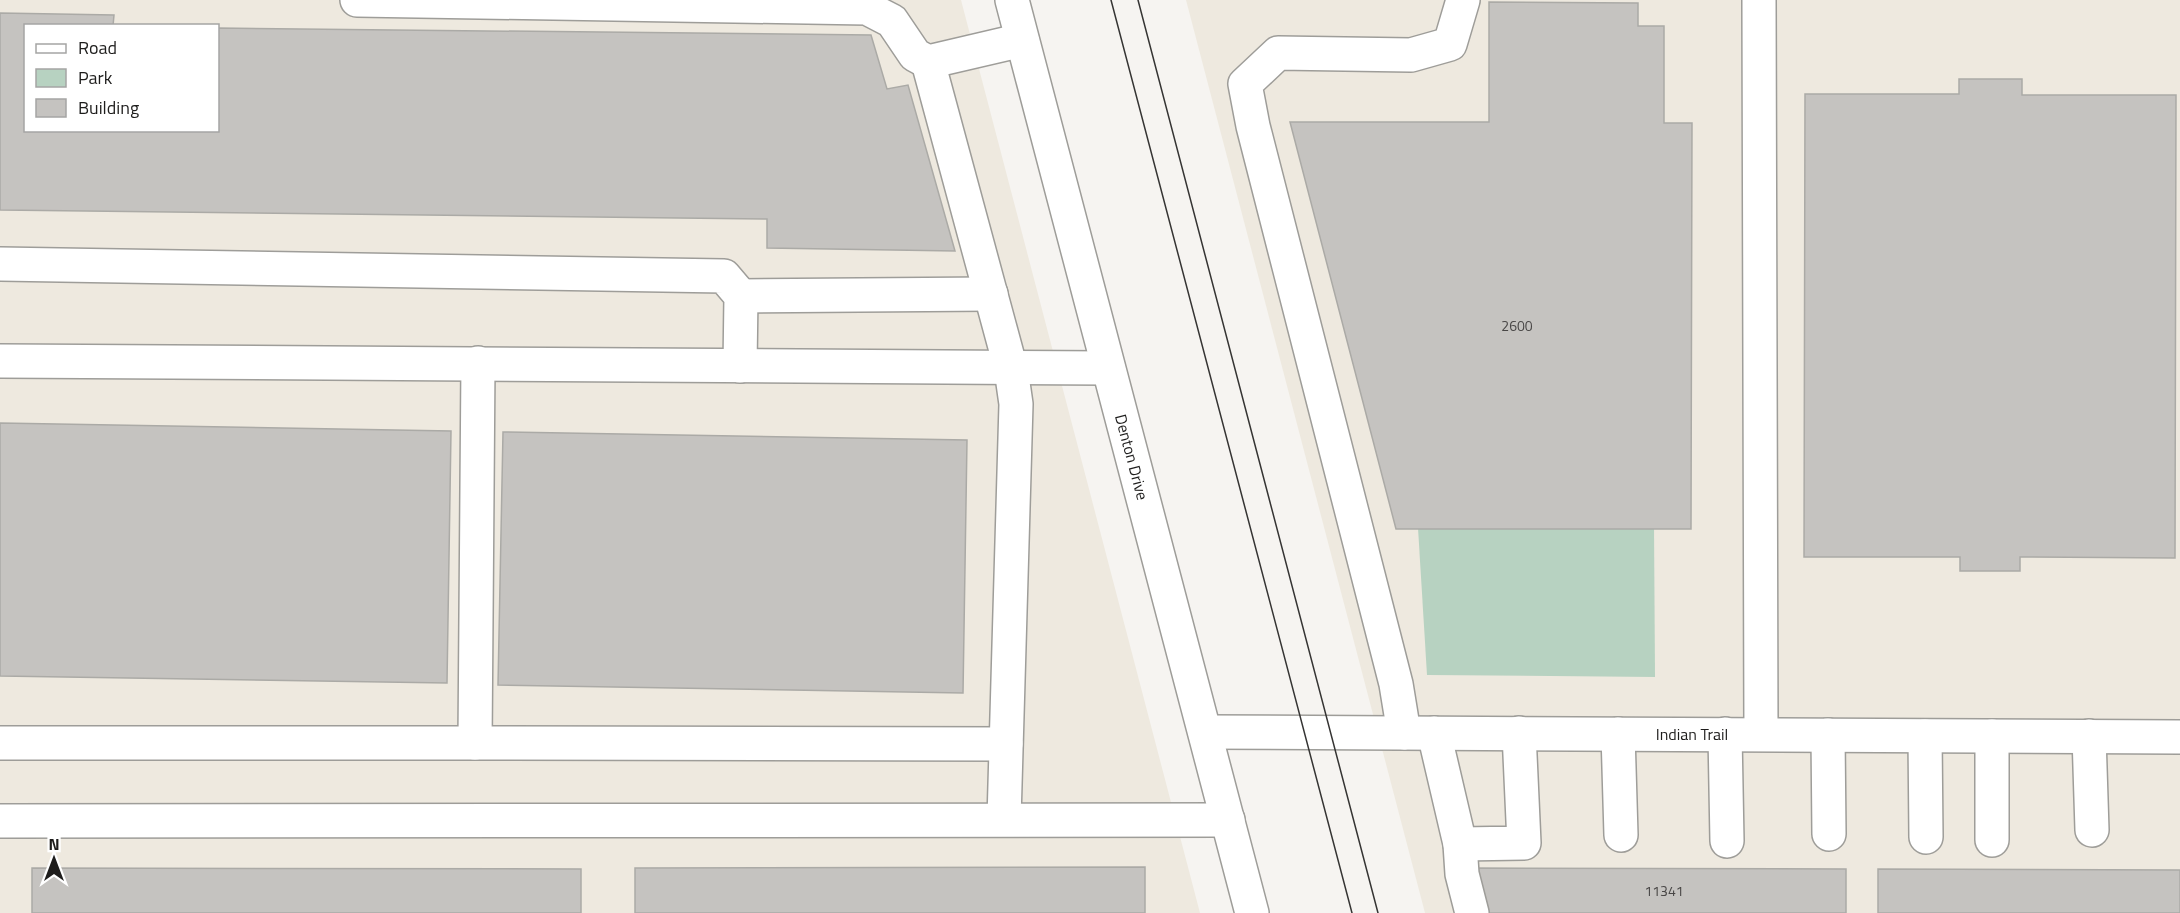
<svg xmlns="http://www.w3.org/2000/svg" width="2180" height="913" viewBox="0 0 2180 913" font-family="'Titillium Web',sans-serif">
<rect width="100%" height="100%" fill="#f6f4f1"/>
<g fill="#eee9df" fill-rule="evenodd">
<path d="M0 0H961L1200 913H0ZM26 26H218V130H26Z"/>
<polygon points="1186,0 2180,0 2180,913 1425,913"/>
</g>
<polygon fill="#b7d2c1" points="1654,524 1655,677 1427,675 1418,528"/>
<g fill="#c5c3c0" stroke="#abaaa6" stroke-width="1.5">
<polygon points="1489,2 1638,3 1638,26 1664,26 1664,123 1692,123 1691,529 1396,529 1290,122 1489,122"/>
<polygon points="0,13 114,15 113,26 26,26 26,130 218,130 218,28 871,35 887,89 908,85 955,251 767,248 767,219 0,210"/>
<polygon points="1959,79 2022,79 2022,95 2176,95 2175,558 2020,557 2020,571 1960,571 1960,557 1804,557 1805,94 1959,94"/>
<polygon points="0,423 451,431 447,683 0,676"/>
<polygon points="503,432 967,440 963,693 498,685"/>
<polygon points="1145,867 1145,913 635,913 635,868"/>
<polygon points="32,868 581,869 581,913 32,913"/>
<polygon points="1476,868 1846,869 1846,913 1487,913"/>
<polygon points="1878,869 2180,870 2180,913 1878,913"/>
</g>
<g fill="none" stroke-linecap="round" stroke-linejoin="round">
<g stroke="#9e9d99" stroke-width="36">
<g id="minor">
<polyline points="357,0 867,8 892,21 915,55 928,62 1022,40"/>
<polyline points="1012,0 1252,913"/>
<polyline points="1759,0 1761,734"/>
<polyline points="928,62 1011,369 1016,404 1004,819"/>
<polyline points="0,264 724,276 741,296 740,366"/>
<polyline points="741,296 991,294"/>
<polyline points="0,361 1108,368"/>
<polyline points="1205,732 2180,737"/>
<polyline points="1404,733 1396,684 1253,126 1245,84 1278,53 1411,55 1450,44 1463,0"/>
<polyline points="1434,733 1460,844 1524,843 1519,733"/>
<polyline points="1618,734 1621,835"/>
<polyline points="1725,734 1727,841"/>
<polyline points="1828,735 1829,834"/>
<polyline points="1925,736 1926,837"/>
<polyline points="1992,736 1992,840"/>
<polyline points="2089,736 2092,830"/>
<polyline points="0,743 475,743 478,363"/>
<polyline points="475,743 1006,744"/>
<polyline points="0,821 1228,820"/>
<polyline points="1460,844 1462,874 1472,913"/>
</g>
</g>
<use href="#minor" stroke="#fff" stroke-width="33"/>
<g stroke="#353433" stroke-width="1.5">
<polyline points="1111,0 1352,913"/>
<polyline points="1138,0 1378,913"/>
</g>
</g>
<g text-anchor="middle" stroke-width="6" stroke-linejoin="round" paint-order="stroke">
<g font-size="14" fill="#484645">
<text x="1517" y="331">2600</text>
<text x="1664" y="896">11341</text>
</g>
<g font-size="16" fill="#1e1d1c" stroke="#fff">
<text transform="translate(1132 457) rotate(75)" y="6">Denton Drive</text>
<text x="1692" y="740">Indian Trail</text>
</g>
</g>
<rect x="24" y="24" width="195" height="108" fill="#ffffff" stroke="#a5a5a4" stroke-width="1.5"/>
<rect x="36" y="44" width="30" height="9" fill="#ffffff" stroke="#a5a5a4" stroke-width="1.5"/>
<text x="78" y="54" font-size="18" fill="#1e1d1c">Road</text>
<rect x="36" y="69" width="30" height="18" fill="#b7d2c1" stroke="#a5a5a4" stroke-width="1.5"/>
<text x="78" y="84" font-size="18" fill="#1e1d1c">Park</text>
<rect x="36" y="99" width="30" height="18" fill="#c5c3c0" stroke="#a5a5a4" stroke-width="1.5"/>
<text x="78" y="114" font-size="18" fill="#1e1d1c">Building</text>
<g transform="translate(54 859)" stroke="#ffffff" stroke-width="4.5" paint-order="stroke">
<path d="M0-4.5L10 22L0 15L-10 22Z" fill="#1e1d1c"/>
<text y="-9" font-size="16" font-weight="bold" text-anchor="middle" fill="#1e1d1c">N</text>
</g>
</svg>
